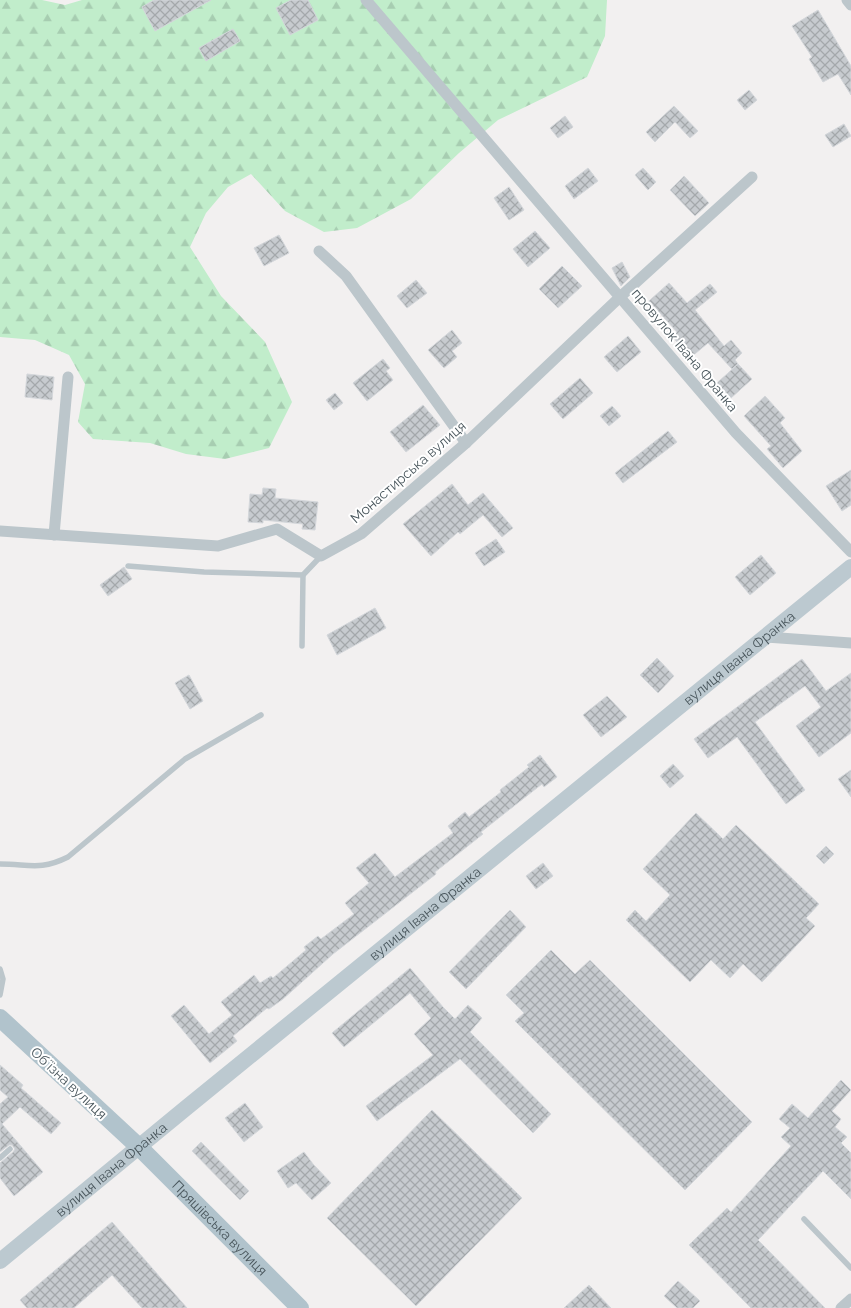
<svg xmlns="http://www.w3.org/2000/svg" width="851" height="1308" viewBox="0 0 851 1308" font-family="Raleway,sans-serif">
<defs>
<pattern id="forest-firs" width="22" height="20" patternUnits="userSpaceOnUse" patternTransform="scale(1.25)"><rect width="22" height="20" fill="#c1edcb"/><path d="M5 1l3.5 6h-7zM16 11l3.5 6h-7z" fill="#a7cdb1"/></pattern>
<pattern id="building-cross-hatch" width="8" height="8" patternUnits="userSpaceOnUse" patternTransform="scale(1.25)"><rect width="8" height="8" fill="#c7cbcf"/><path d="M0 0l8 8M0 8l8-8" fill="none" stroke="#a4a8ab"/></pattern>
</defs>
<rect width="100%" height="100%" fill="#f2f0f0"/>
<polygon fill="url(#forest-firs)" points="0,0 42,0 65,5 82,0 607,0 605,36 587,77 498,120 459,153 411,199 357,228 324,232 285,211 251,174 228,187 206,213 190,247 221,296 265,342 292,402 269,448 225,459 186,454 150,443 93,439 78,422 85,384 69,355 35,340 0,337"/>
<g fill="url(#building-cross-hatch)" stroke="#d4d7db">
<polygon points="154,0 211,0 155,31 142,7"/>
<polygon points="291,0 308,0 318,20 290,35 276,8"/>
<polygon points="818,10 851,66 851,95 838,74 823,82 809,59 812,57 792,26"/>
<polygon points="233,29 240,41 206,61 199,48"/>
<polygon points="749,90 757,100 745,110 737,100"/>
<polygon points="674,106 698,131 690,138 675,122 655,142 646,132"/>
<polygon points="565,116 573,127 558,138 550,128"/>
<polygon points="844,124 851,136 833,147 825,135"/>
<polygon points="588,168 598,181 574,199 565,186"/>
<polygon points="643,168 656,182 648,190 635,175"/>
<polygon points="684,176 709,203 695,216 670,190"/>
<polygon points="509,187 524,210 509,220 494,198"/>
<polygon points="535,231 550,248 528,267 513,249"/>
<polygon points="279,235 289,253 264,266 254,248"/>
<polygon points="622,262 630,277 621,286 612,268"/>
<polygon points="562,266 582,286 558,308 539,289"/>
<polygon points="416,280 427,293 407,308 397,296"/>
<polygon points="669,283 687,303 710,284 717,292 695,310 724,346 731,340 742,353 735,360 738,364 732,369 708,343 690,358 672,336 677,332 649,301"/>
<polygon points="452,330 462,343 452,351 457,357 444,368 428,350"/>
<polygon points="628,336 641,352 617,372 604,357"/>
<polygon points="383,359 390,368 386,371 393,380 367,401 353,383"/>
<polygon points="738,364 752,379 731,398 717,383"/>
<polygon points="27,374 54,377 52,400 25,397"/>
<polygon points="580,378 593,393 563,419 550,404"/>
<polygon points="335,393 343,403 334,410 326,400"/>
<polygon points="765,396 785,418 780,423 802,451 783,468 767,449 771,446 744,416"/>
<polygon points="423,405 440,425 406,452 390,432"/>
<polygon points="612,406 621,416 609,426 600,416"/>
<polygon points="668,431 677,442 623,483 615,473"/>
<polygon points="851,470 851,505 842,511 826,486"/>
<polygon points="452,484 468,505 483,493 513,528 502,537 483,515 460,534 458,532 431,556 403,524"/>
<polygon points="263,488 276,489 275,498 318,502 315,530 302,529 303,524 263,520 263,523 248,522 250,494 262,495"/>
<polygon points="496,539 505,552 484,566 475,553"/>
<polygon points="761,555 776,573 750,595 735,577"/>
<polygon points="124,567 132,579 108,596 100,585"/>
<polygon points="375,608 386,628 337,655 327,635"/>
<polygon points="657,658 674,676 658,693 640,675"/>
<polygon points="802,659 826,691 851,673 851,733 819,757 796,726 821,707 805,686 755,722 805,790 786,804 737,737 708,758 694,739"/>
<polygon points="189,675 203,701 190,709 175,683"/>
<polygon points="607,696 627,717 601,737 583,715"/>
<polygon points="540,755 557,777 544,787 542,784 505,813 481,832 483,834 435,872 436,874 333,954 283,999 269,1009 267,1008 233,1036 237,1041 210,1063 171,1016 184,1005 209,1034 232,1015 221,1002 254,975 260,983 271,976 273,978 306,950 304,947 318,936 321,939 354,914 345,903 369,883 356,868 375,853 395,877 453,833 448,826 465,812 469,817 501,792 500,790 529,767 527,765"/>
<polygon points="673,764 684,776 670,788 660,776"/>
<polygon points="851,770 851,797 838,779"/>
<polygon points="696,813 723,839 736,825 819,904 806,918 815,926 762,982 743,964 730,978 711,960 690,982 626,920 635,910 646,921 670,895 643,869"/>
<polygon points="826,846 834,854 824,864 816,856"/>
<polygon points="543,863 553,876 536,889 526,876"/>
<polygon points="510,910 526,927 466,989 449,972"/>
<polygon points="551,950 575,974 590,960 752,1122 685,1190 515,1021 524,1013 506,995"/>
<polygon points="410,968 443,1007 455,1019 468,1005 482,1018 470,1032 551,1114 533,1133 460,1059 377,1121 366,1106 433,1055 414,1034 431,1018 410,993 344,1047 332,1033"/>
<polygon points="0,1065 23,1085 21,1088 61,1123 51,1134 20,1107 2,1124 43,1172 14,1196 0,1178 0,1163 13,1152 15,1149 12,1145 9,1145 0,1152 0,1104 8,1097 0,1090"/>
<polygon points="841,1080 851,1090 832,1111 841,1119 835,1127 847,1137 841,1143 851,1153 851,1199 823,1171 758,1240 825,1308 751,1308 689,1245 727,1208 731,1212 791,1146 781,1137 790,1128 779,1119 792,1104 808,1118"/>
<polygon points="245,1103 263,1127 244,1142 225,1118"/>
<polygon points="432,1110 522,1198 416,1306 327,1218"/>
<polygon points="201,1142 249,1191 240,1200 192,1151"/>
<polygon points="304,1152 313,1164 331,1183 312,1200 296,1183 288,1188 277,1171"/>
<polygon points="112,1222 187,1308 142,1308 112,1275 74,1308 27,1308 20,1300"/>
<polygon points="678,1281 700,1301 693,1308 677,1308 664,1296"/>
<polygon points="589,1285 611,1308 564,1308"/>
</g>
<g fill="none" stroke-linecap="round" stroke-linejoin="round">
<g stroke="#bcc6cb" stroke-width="5.5">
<polyline points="128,566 204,572 303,575 321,556"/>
<polyline points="302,646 303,575"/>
<path d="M0 864C29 864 40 871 68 857L185 759 261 715"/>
<polyline points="0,969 3,979 0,995"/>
<polyline points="0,1158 10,1149"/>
<polyline points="804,1219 851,1268"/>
</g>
<g stroke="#bcc6cb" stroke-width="11">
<polyline points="366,0 736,433 851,552"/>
<polyline points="847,0 851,5"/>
<polyline points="319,251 346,276 466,443"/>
<polyline points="0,531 218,546 277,529 321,556 361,534 466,443 620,297 752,177"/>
<polyline points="54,535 68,377"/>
<polyline points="766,637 851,643"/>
<polyline points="841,1308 851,1299"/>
</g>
<path stroke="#bcc9d0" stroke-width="16" id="s1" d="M0 1261 186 1108 851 567"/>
<path stroke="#b1c3cc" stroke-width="18" id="s2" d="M0 1018 139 1147 300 1308"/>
</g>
<g text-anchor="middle" stroke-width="4" stroke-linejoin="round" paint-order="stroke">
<g font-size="14" fill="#49565c" stroke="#fff">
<text transform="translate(685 350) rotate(50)" y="5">провулок Івана Франка</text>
<text transform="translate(408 472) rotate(-41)" y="5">Монастирська вулиця</text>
<text dy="5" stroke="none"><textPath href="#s1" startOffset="954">вулиця Івана Франка</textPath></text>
<text dy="5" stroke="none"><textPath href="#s1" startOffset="549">вулиця Івана Франка</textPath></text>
<text transform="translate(69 1083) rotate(43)" y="5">Обʼїзна вулиця</text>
<text dy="5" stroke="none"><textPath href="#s1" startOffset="144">вулиця Івана Франка</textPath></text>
<text dy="5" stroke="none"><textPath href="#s2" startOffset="304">Пряшівська вулиця</textPath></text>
</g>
</g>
</svg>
